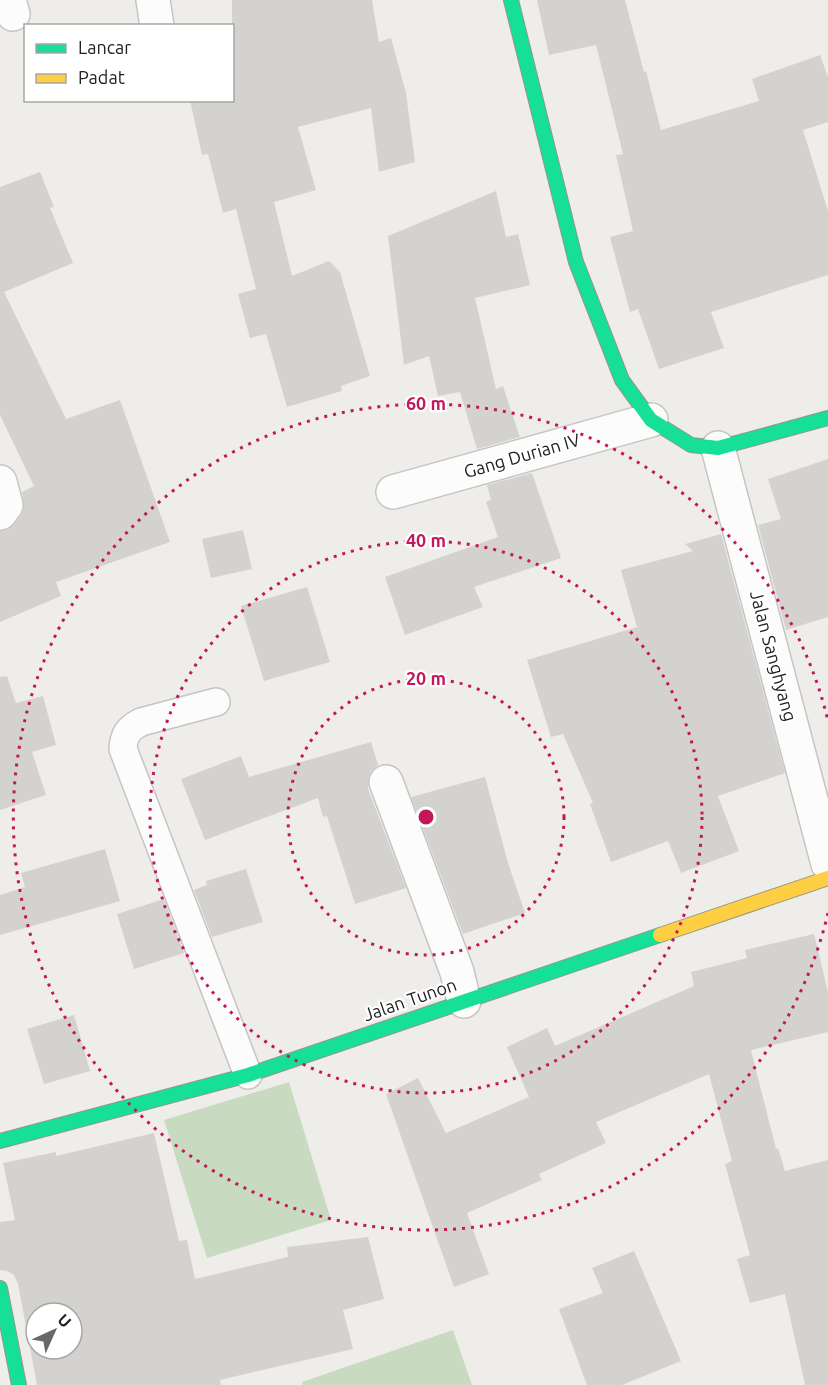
<svg xmlns="http://www.w3.org/2000/svg" width="828" height="1385" viewBox="0 0 828 1385" font-family="Ubuntu,sans-serif">
<rect width="100%" height="100%" fill="#efedea"/>
<g fill="#c8dbc1">
<polygon points="289,1082 331,1220 207,1258 164,1120"/>
<polygon points="453,1330 472,1385 303,1385 302,1382"/>
</g>
<g fill="#d4d2cf" fill-rule="evenodd">
<polygon points="232,0 372,0 379,42 391,38 406,93 415,162 379,172 371,108 298,127 316,190 274,202 292,276 329,261 340,272 370,376 341,386 342,391 287,407 266,334 250,338 238,294 256,289 236,209 223,213 208,154 202,155 190,100 232,100"/>
<polygon points="537,0 625,0 644,72 646,71 661,130 759,101 752,79 820,55 828,77 828,122 803,130 828,211 828,275 711,312 724,348 659,369 638,309 630,312 610,237 633,231 616,155 623,154 596,45 549,55"/>
<polygon points="40,172 54,207 50,208 73,263 4,292 66,419 120,400 170,542 56,582 61,596 0,622 0,531 8,530 21,516 24,508 22,492 34,486 0,415 0,187"/>
<polygon points="496,191 506,237 518,234 530,285 475,298 496,389 503,386 520,437 477,449 460,392 438,396 429,356 404,365 388,236"/>
<polygon points="828,459 828,617 786,630 758,525 781,519 768,479"/>
<polygon points="532,473 561,558 474,587 483,607 405,635 385,577 498,537 486,502 491,500 487,485"/>
<polygon points="243,530 252,569 211,578 202,539"/>
<polygon points="721,534 785,773 718,796 739,851 681,873 668,841 611,862 590,804 593,803 563,734 551,737 527,660 637,627 621,570 693,551 685,544"/>
<polygon points="307,587 330,662 264,681 241,606"/>
<polygon points="7,676 16,703 43,696 56,745 32,752 46,795 0,810 0,677"/>
<polygon points="371,742 378,765 371,771 368,778 368,789 406,888 355,904 327,816 323,817 318,798 205,840 181,779 241,756 249,777"/>
<polygon points="485,777 508,863 525,913 463,934 411,797"/>
<polygon points="105,849 120,901 0,935 0,895 25,887 21,873"/>
<polygon points="246,869 263,922 212,937 194,890 207,885 206,881"/>
<polygon points="164,899 184,953 134,969 117,914"/>
<polygon points="814,934 828,992 828,1032 751,1050 776,1149 778,1148 785,1171 828,1160 828,1385 805,1385 785,1294 750,1303 737,1259 750,1255 725,1164 732,1161 709,1074 596,1122 606,1143 539,1174 542,1180 467,1213 489,1274 454,1287 386,1094 418,1078 446,1133 529,1097 507,1047 547,1028 555,1046 694,986 691,972 747,958 745,950"/>
<polygon points="74,1015 90,1071 44,1084 27,1029"/>
<path d="M154 1133 179 1241 187 1240 195 1279 288 1257 287 1247 368 1237 384 1299 343 1310 353 1349 220 1380 221 1385H37L18 1284 14 1275 7 1271 0 1270V1222L15 1220 3 1163 56 1152V1156ZM36 1313H72V1349H36Z"/>
<polygon points="634,1251 681,1361 622,1385 587,1385 559,1309 603,1293 592,1268"/>
</g>
<g fill="none" stroke-linecap="round" stroke-linejoin="round">
<g stroke="#c6c5c4" stroke-width="30">
<path id="lane" d="M216 702 141 722C128 729 124 734 123 749L248 1075"/>
</g>
<g stroke="#c6c5c4" stroke-width="36">
<g id="street">
<polyline points="9,0 13,14"/>
<polyline points="153,0 157,26"/>
<polyline points="718,448 828,864"/>
<polyline points="0,482 6,505 0,513"/>
<polyline points="393,492 651,420"/>
<polyline points="386,782 457,972 464,1001"/>
</g>
</g>
<g stroke="#959883" stroke-width="16">
<g id="fast">
<polyline points="511,0 576,262 622,380 651,420 691,445 718,448 828,418"/>
<polyline points="0,1141 248,1075 660,935"/>
<polyline points="0,1288 19,1385"/>
</g>
</g>
<g stroke="#959883" stroke-width="16">
<polyline id="slow" points="660,935 828,878"/>
</g>
<use href="#lane" stroke="#fdfcfc" stroke-width="27"/>
<use href="#street" stroke="#fdfcfc" stroke-width="33"/>
<use href="#fast" stroke="#16e098" stroke-width="14"/>
<use href="#slow" stroke="#ffcf43" stroke-width="14"/>
</g>
<g fill="none" stroke="#c2185b" stroke-width="3" stroke-dasharray="3 6">
<circle cx="426" cy="817" r="138"/>
<circle cx="426" cy="817" r="276"/>
<path d="M828 913A413 413 0 1 1 828 721"/>
</g>
<g text-anchor="middle" stroke-width="4.5" stroke-linejoin="round" paint-order="stroke">
<g font-size="18" fill="#212121" stroke="#fff">
<text transform="translate(522 456) rotate(-16)" y="6">Gang Durian IV</text>
<text transform="translate(773 656) rotate(75)" y="6">Jalan Sanghyang</text>
<text transform="translate(410 1000) rotate(-19)" y="6">Jalan Tunon</text>
</g>
</g>
<circle cx="426" cy="817" r="9" fill="#c2185b" stroke="#fff" stroke-width="3"/>
<g font-size="18" text-anchor="middle" font-weight="bold" fill="#c2185b" stroke="#fff" stroke-width="4.5" stroke-linejoin="round" paint-order="stroke">
<text x="426" y="410">60 m</text>
<text x="426" y="547">40 m</text>
<text x="426" y="685">20 m</text>
</g>
<rect x="24" y="24" width="210" height="78" fill="#ffffff" stroke="#a6a6a6" stroke-width="1.5"/>
<rect x="36" y="44" width="30" height="9" fill="#16e098" stroke="#a6a6a6" stroke-width="1.5"/>
<text x="78" y="54" font-size="18" fill="#212121">Lancar</text>
<rect x="36" y="74" width="30" height="9" fill="#ffcf43" stroke="#a6a6a6" stroke-width="1.5"/>
<text x="78" y="84" font-size="18" fill="#212121">Padat</text>
<g transform="translate(54 1331) rotate(45)"><circle r="28" fill="#ffffff" stroke="#a6a6a6" stroke-width="1.5"/>
<path d="M0-4.5L10 22L0 15L-10 22Z" fill="#696867"/>
<text y="-9" font-size="16" font-weight="bold" text-anchor="middle" fill="#212121">U</text>
</g>
</svg>
